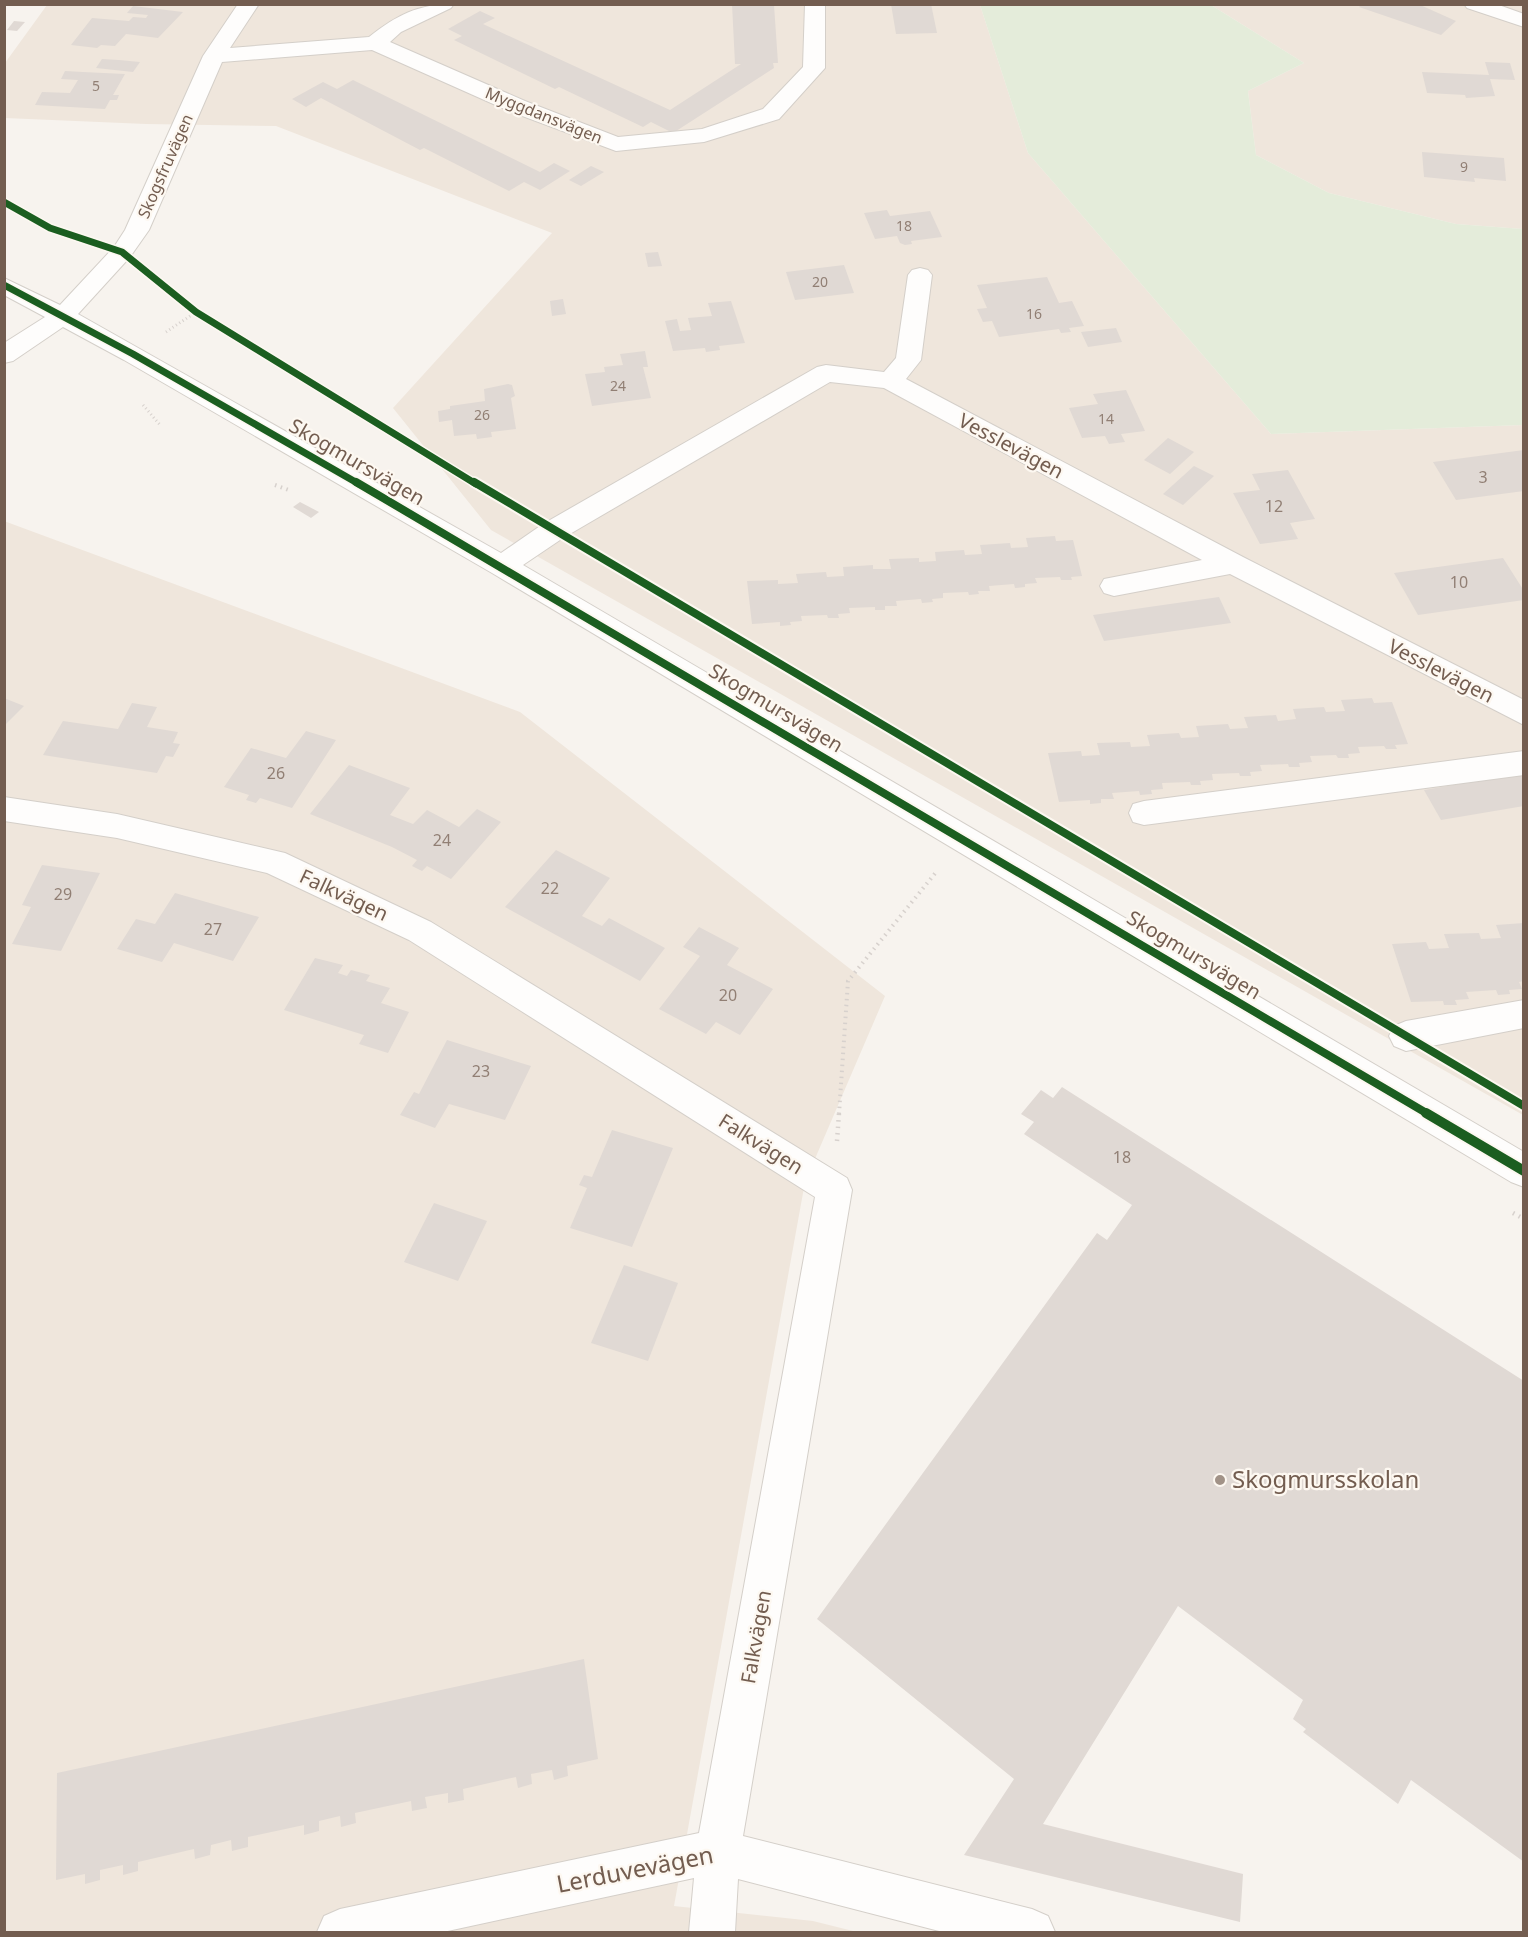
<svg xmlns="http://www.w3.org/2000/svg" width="1528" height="1937" viewBox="0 0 1528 1937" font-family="'Noto Sans',sans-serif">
<rect width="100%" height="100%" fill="#f7f3ee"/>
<g fill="#efe6dc">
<polygon points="47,5 980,5 1028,153 1271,434 1523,425 1523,1115 491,530 393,408 552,233 276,126 146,124 5,118 5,63"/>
<polygon points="1211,5 1523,5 1523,229 1456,224 1329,193 1256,155 1248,91 1304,63"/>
<polygon points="4,521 520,712 885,996 805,1182 674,1906 813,1921 857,1932 5,1932"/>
</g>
<polygon fill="#e4ecda" points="980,5 1211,5 1304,63 1248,91 1256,155 1329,193 1456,224 1523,229 1523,425 1271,434 1028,153"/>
<g fill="#e0d9d4">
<polygon points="732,4 774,5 778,63 773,63 774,68 673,133 651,122 643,127 559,87 555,89 454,40 462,36 448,29 480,11 495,18 483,24 670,110 741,64 735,64"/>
<polygon points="891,4 931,4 937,33 896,34"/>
<polygon points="1362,4 1418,4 1456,21 1441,35 1359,7"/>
<polygon points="133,6 183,12 158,38 126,34 115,46 101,45 97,48 71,45 92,18 129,21 133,17 146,18 148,15 127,13"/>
<polygon points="14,21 25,22 17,31 7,30"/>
<polygon points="102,59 119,60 140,62 133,72 96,68"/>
<polygon points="1485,62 1510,63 1515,80 1490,79 1495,96 1466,98 1465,95 1427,93 1422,72 1489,75"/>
<polygon points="65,71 83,72 125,74 113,95 119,95 117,100 110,100 105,109 35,105 42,92 70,93 78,80 61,79"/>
<polygon points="353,80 540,172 554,163 570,171 540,190 524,182 509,191 424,148 420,150 321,98 306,107 292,99 323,82 337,89"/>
<polygon points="1422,152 1504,158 1506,181 1474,178 1475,182 1424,177"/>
<polygon points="591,166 604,172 581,186 569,180"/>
<polygon points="887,210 890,216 930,211 942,237 911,241 912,244 905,245 900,243 897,236 875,239 864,213"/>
<polygon points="658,252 662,266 648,267 645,253"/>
<polygon points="844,265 854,293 795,300 786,272"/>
<polygon points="1047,277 1059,303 1072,301 1084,326 1069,328 1071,332 1061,333 1059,329 999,337 992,321 983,322 977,309 987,308 977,285"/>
<polygon points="563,299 566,314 552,316 550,301"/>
<polygon points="731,301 745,343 719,346 720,350 706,352 705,348 673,351 665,321 677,319 680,331 691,330 688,318 712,316 708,303"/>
<polygon points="1116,328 1122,342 1088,347 1081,332"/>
<polygon points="645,351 648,367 643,367 651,398 592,406 585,374 605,372 604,367 623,365 620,354"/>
<polygon points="508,384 512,385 515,396 511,398 516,429 491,432 492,437 477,439 476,434 454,436 452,420 439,422 438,411 450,409 450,406 485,401 484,389"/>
<polygon points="1126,390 1145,431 1121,434 1125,442 1109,444 1105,436 1082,438 1069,408 1098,404 1093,394"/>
<polygon points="1168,438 1194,452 1170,474 1144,460"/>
<polygon points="1524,450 1524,491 1456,500 1433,462"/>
<polygon points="1194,466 1214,476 1183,505 1163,494"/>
<polygon points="1288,470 1315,519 1290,523 1298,539 1260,544 1233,493 1260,490 1252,474"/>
<polygon points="300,502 319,512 311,518 293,507"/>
<polygon points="1055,536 1056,541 1073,540 1082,576 1071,577 1072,580 1061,580 1060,577 1035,578 1037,583 1025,584 1025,587 1015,588 1014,584 989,586 990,591 978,591 979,594 969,595 968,592 943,593 943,598 932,599 933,602 922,603 921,599 896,601 897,606 885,606 885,610 875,610 875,607 849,608 850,613 838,614 839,618 828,618 827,615 801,616 802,621 790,622 791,625 780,626 780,622 752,624 747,581 778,580 778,584 798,583 796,574 826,572 827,577 844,576 843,567 873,565 873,569 891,569 889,559 919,558 919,562 936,561 935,552 964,550 965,555 982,554 980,545 1010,543 1011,548 1028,547 1026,538"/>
<polygon points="1503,558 1524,591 1524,600 1418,615 1394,573"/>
<polygon points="1219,597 1231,623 1104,641 1093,615"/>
<polygon points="4,698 24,706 4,726"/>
<polygon points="1372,698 1374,703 1392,702 1408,744 1395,745 1397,749 1386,749 1384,746 1358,747 1360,753 1348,754 1349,758 1338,758 1336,755 1310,756 1312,762 1299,763 1300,767 1289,767 1288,764 1260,765 1262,771 1250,772 1251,776 1240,776 1239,773 1212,774 1213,780 1200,781 1201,785 1191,785 1190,782 1162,783 1163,789 1151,790 1152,794 1140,795 1139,791 1112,793 1114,799 1101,799 1101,803 1090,804 1090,800 1059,802 1048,753 1081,751 1082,756 1100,755 1097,743 1130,742 1131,747 1150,746 1147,735 1179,733 1181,738 1199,737 1196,726 1228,724 1230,729 1248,728 1244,717 1276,715 1278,721 1296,719 1293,709 1324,707 1326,712 1345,711 1341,700"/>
<polygon points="132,703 157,707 147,727 178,732 173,743 180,744 173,757 166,756 157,773 43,755 63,721 118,729"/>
<polygon points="306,731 336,740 292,808 260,798 256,803 246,800 249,795 224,787 251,748 286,758"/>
<polygon points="349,765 410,788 390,815 413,824 427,810 459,827 477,809 501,822 451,879 427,866 422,871 412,866 417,860 392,847 310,814"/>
<polygon points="1524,773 1524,806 1441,820 1424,790"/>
<polygon points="556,850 610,878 582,916 602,926 609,918 665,948 640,981 505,907"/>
<polygon points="42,865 100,873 61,951 12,944 31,907 22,905"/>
<polygon points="175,893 259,917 233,961 174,943 162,962 117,949 136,919 155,924"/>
<polygon points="1524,923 1524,981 1519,982 1522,989 1509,990 1510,994 1498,995 1496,990 1466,992 1469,999 1455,1000 1457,1005 1444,1005 1443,1001 1411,1002 1392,944 1426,942 1429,949 1449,948 1444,934 1479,933 1481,939 1501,938 1496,925"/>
<polygon points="699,927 739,948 727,965 773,989 740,1035 716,1022 706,1034 659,1009 700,956 683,947"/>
<polygon points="315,958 343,965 338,973 347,976 351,970 370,975 366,981 390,988 381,1003 409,1012 388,1053 359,1044 364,1035 284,1010"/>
<polygon points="447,1040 531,1066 505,1120 449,1104 435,1128 400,1115 414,1092 419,1094"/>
<polygon points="1062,1087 1524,1381 1524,1862 1411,1780 1398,1804 1303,1732 1306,1729 1293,1719 1303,1700 1178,1606 1043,1824 1243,1874 1240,1922 964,1855 1014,1779 817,1619 1097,1233 1107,1240 1132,1205 1024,1134 1034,1122 1021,1114 1041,1090 1053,1098"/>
<polygon points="612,1130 673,1148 632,1247 570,1228 587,1188 579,1185 584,1175 592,1177"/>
<polygon points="434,1203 487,1221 458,1281 404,1262"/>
<polygon points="624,1265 678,1283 648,1361 591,1343"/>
<polygon points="584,1659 598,1759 567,1766 568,1776 554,1780 552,1770 531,1774 532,1784 518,1788 516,1777 463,1789 464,1800 448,1803 448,1793 425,1797 427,1808 412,1811 411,1801 355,1813 356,1823 341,1827 340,1816 319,1821 319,1831 304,1835 304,1825 248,1837 248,1847 232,1851 231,1840 211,1845 210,1855 195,1859 194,1849 138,1862 138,1871 123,1875 123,1865 100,1870 100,1880 85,1884 85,1874 56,1880 57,1773"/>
</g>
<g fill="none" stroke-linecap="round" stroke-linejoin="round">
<g stroke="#d4cfc9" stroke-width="2">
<g id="minor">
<path d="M238 4H259L230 48 369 37C397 15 418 4 454 4L451 8 401 32 390 42 525 101 618 137 702 129 763 109 803 67 805 4H825V68L779 119 704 142 616 151 509 111 372 50 222 62 149 230 130 257 78 314 501 553 543 524 817 367 826 365 884 372 896 358 908 275 912 270 920 268 928 270 932 275 921 360 906 379 1243 557 1524 700V725L1230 574 1114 596 1104 593 1100 586 1104 579 1202 560 884 388 830 382 563 538 523 565 1524 1152V1187L1511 1182 492 573 124 360 63 327 13 361 4 363V343L45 317 4 295V278L60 305 114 247 125 230 203 56Z"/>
<polygon points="1464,4 1496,4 1524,14 1524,27 1467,8"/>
<polygon points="1524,751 1524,775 1144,825 1133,822 1129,813 1133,804 1144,801"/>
<polygon points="4,797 117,814 285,853 431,922 847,1178 852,1190 743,1836 1032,1909 1048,1916 1055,1932 943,1932 738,1879 735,1932 689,1932 694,1878 443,1932 317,1932 324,1916 340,1909 699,1833 815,1197 409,940 267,873 117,838 4,821"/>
<polygon points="1524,1000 1524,1028 1406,1051 1394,1046 1389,1036 1394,1026 1406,1021"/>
</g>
</g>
<g stroke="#d7d1cd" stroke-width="3" stroke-dasharray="1 3" stroke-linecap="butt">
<polyline points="166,332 196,312"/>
<polyline points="143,405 161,426"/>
</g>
<g stroke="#d7d1cd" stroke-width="4" stroke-dasharray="1.5 4.5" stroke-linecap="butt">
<polyline points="275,485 289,490"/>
<polyline points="839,1114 848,981 937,871"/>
</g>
<g stroke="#d7d1cd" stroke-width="4.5" stroke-dasharray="1.5 5" stroke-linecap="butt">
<polyline points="837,1141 839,1113"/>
<polyline points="1513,1213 1524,1219"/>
</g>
<use href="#minor" fill="#fefdfc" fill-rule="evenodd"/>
<g stroke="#fdf8f1" stroke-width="10">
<g id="cycleway-far2">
<polyline points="4,202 50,228 122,252 196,312 476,484"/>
<polyline points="4,285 133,354 359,484"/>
</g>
</g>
<g stroke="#fdf8f1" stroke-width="12">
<g id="cycleway-far1">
<polyline points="356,482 1428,1114"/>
<polyline points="474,482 1524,1106"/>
</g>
</g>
<g stroke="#fdf8f1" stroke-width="14">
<polyline id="cycleway" points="1426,1113 1524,1171"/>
</g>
<use href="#cycleway-far2" stroke="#1b5e20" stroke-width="7"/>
<use href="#cycleway-far1" stroke="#1b5e20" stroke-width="8"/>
<use href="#cycleway" stroke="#1b5e20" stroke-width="10"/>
</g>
<circle fill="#a19287" stroke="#fdf8f1" stroke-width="2" cx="1220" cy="1480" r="6"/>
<g text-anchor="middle" stroke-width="4.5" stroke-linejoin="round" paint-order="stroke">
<g font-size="14" fill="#917f74">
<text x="96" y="91">5</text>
<text x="1464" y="172">9</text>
<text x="904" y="231">18</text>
<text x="820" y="287">20</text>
<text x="1034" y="319">16</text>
<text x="618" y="391">24</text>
<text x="482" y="420">26</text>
<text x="1106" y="424">14</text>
</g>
<g font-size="16" fill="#735d50" stroke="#fdf8f1">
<text transform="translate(544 115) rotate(22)" y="6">Myggdansvägen</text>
<text transform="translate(165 166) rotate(-66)" y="6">Skogsfruvägen</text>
</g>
<g font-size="16" fill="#917f74">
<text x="1483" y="483">3</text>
<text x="1274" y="512">12</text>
<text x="1459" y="588">10</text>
<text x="276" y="779">26</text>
<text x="442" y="846">24</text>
<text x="550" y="894">22</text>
<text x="63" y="900">29</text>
<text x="213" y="935">27</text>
<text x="728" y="1001">20</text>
<text x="481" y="1077">23</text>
<text x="1122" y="1163">18</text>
</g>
<g font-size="20" fill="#735d50" stroke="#fdf8f1">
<text transform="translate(1011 446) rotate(28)" y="7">Vesslevägen</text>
<text transform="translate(357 462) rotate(30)" y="7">Skogmursvägen</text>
<text transform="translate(1441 671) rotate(27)" y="7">Vesslevägen</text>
<text transform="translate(776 708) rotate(31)" y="7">Skogmursvägen</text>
<text transform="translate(344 895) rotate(25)" y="7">Falkvägen</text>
<text transform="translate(1194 955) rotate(31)" y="7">Skogmursvägen</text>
<text transform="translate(761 1144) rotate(32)" y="7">Falkvägen</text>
<text transform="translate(756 1637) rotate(-80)" y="7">Falkvägen</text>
</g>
<g font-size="24" fill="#735d50" stroke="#fdf8f1" text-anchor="start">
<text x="1232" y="1488">Skogmursskolan</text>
</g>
<g font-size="24" fill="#735d50" stroke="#fdf8f1">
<text transform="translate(635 1870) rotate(-11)" y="8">Lerduvevägen</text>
</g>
</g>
<rect width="1528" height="1937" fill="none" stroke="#735d50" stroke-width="12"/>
</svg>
